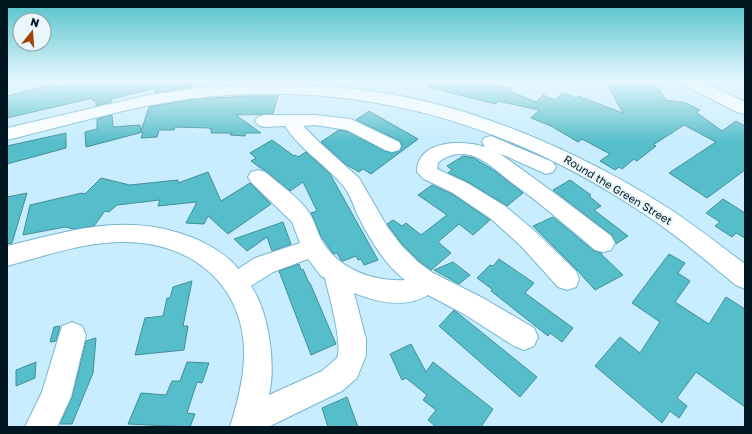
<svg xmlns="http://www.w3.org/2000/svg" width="752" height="434" viewBox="0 0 752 434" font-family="'Golos Text',sans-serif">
<rect width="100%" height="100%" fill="#c7edfe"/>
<g fill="#56beca" stroke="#428e97">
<polygon points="81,81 90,81 91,86 114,81 190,81 192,87 155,93 156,88 111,99 111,102 96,106 96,100 93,101 93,98 7,118 7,96 57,83 57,87"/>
<polygon points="428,81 474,81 491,85 491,84 511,88 510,91 536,102 543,95 555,100 562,93 576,98 578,96 623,113 607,84 633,84 631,81 647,81 649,84 655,84 666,100 686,103 700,110 696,112 722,131 736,121 745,126 745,170 707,198 669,173 716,142 684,125 653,145 656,146 637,161 634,159 622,169 619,167 615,170 600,161 610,154 582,139 578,142 551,126 531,118 539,110 497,101 496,104 459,95 428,87"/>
<polygon points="249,96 278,96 273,114 236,115 261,133 246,133 245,136 230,135 231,133 211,133 212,129 209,129 210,128 175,127 174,130 159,130 157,137 141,138 143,132 86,147 85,132 97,129 97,119 112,115 113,127 140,125 141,131 149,107 195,99"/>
<polygon points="369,111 418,139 371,174 363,169 359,172 345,164 321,142 339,130 347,131 385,151 392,153 399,151 402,147 400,141 356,120"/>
<polygon points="66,133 66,148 7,164 7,146"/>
<polygon points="272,140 294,156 295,155 298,157 306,152 330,174 378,260 364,265 361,259 358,260 356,256 343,261 341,260 337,253 334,254 332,252 321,236 311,213 317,211 303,182 290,191 266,171 262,169 251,161 256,158 250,153"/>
<polygon points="463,156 474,158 496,172 523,193 507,206 468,182 448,173 452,170 447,166"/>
<polygon points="208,172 221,201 250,183 271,204 228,234 208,216 204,224 186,223 197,202 158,206 160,200 117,205 109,212 105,211 94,226 74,229 65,227 23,235 30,205 82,193 85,194 101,178 130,185 178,180 178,183"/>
<polygon points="570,180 591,195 589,196 601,206 594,210 628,236 616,244 612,235 553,190"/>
<polygon points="432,185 452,194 490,220 473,235 459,224 438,242 451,253 431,270 419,261 402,244 387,224 393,220 402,226 406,223 421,235 447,215 418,195"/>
<polygon points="27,193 12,243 7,244 7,197"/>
<polygon points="723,199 745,213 745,238 736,233 732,237 715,226 720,222 706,213"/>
<polygon points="553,217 594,251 602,253 601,254 623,275 595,290 577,270 533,226"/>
<polygon points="283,222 291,244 272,251 267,237 247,251 234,239"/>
<polygon points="669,254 685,263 678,273 690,281 675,302 709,324 726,297 745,309 745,407 696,372 677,398 687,406 679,418 670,411 662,423 595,366 620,337 640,353 660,322 632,303"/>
<polygon points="499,259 534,283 525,293 573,328 562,342 550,333 548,336 491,291 492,289 477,278 490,265 493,266"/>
<polygon points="453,262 470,275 459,284 434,270"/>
<polygon points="299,264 301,270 303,269 309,283 310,283 336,344 311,355 279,271"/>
<polygon points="192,281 183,326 188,326 184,350 135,355 145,318 163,316 167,298 170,298 173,287"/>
<polygon points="454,310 537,377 520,397 439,326"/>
<polygon points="60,326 56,341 50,342 54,327"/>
<polygon points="96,338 93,373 72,424 60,424 72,397 86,341"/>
<polygon points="411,344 426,372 433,362 493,409 481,427 436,427 428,420 436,410 423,400 427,395 406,378 402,380 390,354"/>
<polygon points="36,362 35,378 16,386 16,370"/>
<polygon points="187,362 209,363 202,383 197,382 187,413 195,414 190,427 128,424 141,393 166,395 172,381 180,381"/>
<polygon points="347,397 358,427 328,427 322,408"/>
</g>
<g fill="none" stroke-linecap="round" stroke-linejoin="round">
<g stroke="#77b7d1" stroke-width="2">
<g id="minor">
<polygon points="680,81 701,81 745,102 745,114 739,113 682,84"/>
<path d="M260 84C300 85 338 86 377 92 475 106 579 152 662 204 691 222 718 244 745 264V289L736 285C707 262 678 236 646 215 508 123 362 79 195 98 131 106 69 125 7 140V128L149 95 197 88Z"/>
<path d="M264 115H315L351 119 399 142 401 146 399 150 392 152 385 150 347 130 315 125 303 126 319 142 359 178 388 228 401 245 418 262 433 273 483 298 534 328 538 337 534 346 524 350 514 346 464 314 428 295C405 309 377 302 354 293L366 339V355L357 378 342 391 268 427H230C237 404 243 382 244 359 247 285 190 240 120 242 81 243 44 256 7 266V246C73 230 129 211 196 239 211 246 228 255 238 269L255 258 300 243 292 222 251 182 248 177 251 172 258 170 265 172C278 183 299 198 308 211 316 222 317 235 324 244 341 270 375 282 405 280 384 264 370 239 358 216 354 207 351 196 345 188 327 165 301 151 285 126L264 127 258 125 255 121 258 117ZM308 259 321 276 325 278C329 296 343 342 337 358L322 371 269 395C276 364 269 312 251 286L273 272Z"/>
<path d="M491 136 553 162 556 167 553 172 546 174 499 153 557 195 611 236 615 243 611 250 603 252 595 250C567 226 540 203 511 182 499 173 487 161 473 156 461 152 447 154 438 163L437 169 467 183 505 206 537 233 576 271 579 279 576 287 567 290 558 287 521 246 490 218 453 193 424 179 417 172C417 139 464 140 485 147L482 142 484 138Z"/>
<polygon points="72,322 82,326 86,335 71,397 57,427 25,427 42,392 62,326"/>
</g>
</g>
<use href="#minor" fill="#fff" fill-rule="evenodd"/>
</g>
<linearGradient id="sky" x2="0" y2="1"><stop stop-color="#51c2cb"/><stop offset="0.57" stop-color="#e6f7ff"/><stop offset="1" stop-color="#e6f7ff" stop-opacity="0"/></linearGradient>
<rect width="752" height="142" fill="url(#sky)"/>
<g text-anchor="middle" stroke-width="4" stroke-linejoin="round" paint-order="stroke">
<g font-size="11" fill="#001620" stroke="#e9f6fc">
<text transform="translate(618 190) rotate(31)" y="4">Round the Green Street</text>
</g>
</g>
<rect width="752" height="434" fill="none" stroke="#001620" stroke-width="16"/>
<g transform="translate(32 32) rotate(17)"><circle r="19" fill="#e9f6fc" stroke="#8c9ca4"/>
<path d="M0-3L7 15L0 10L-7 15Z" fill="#a54400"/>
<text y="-6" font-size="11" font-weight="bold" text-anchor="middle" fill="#001620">N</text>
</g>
</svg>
